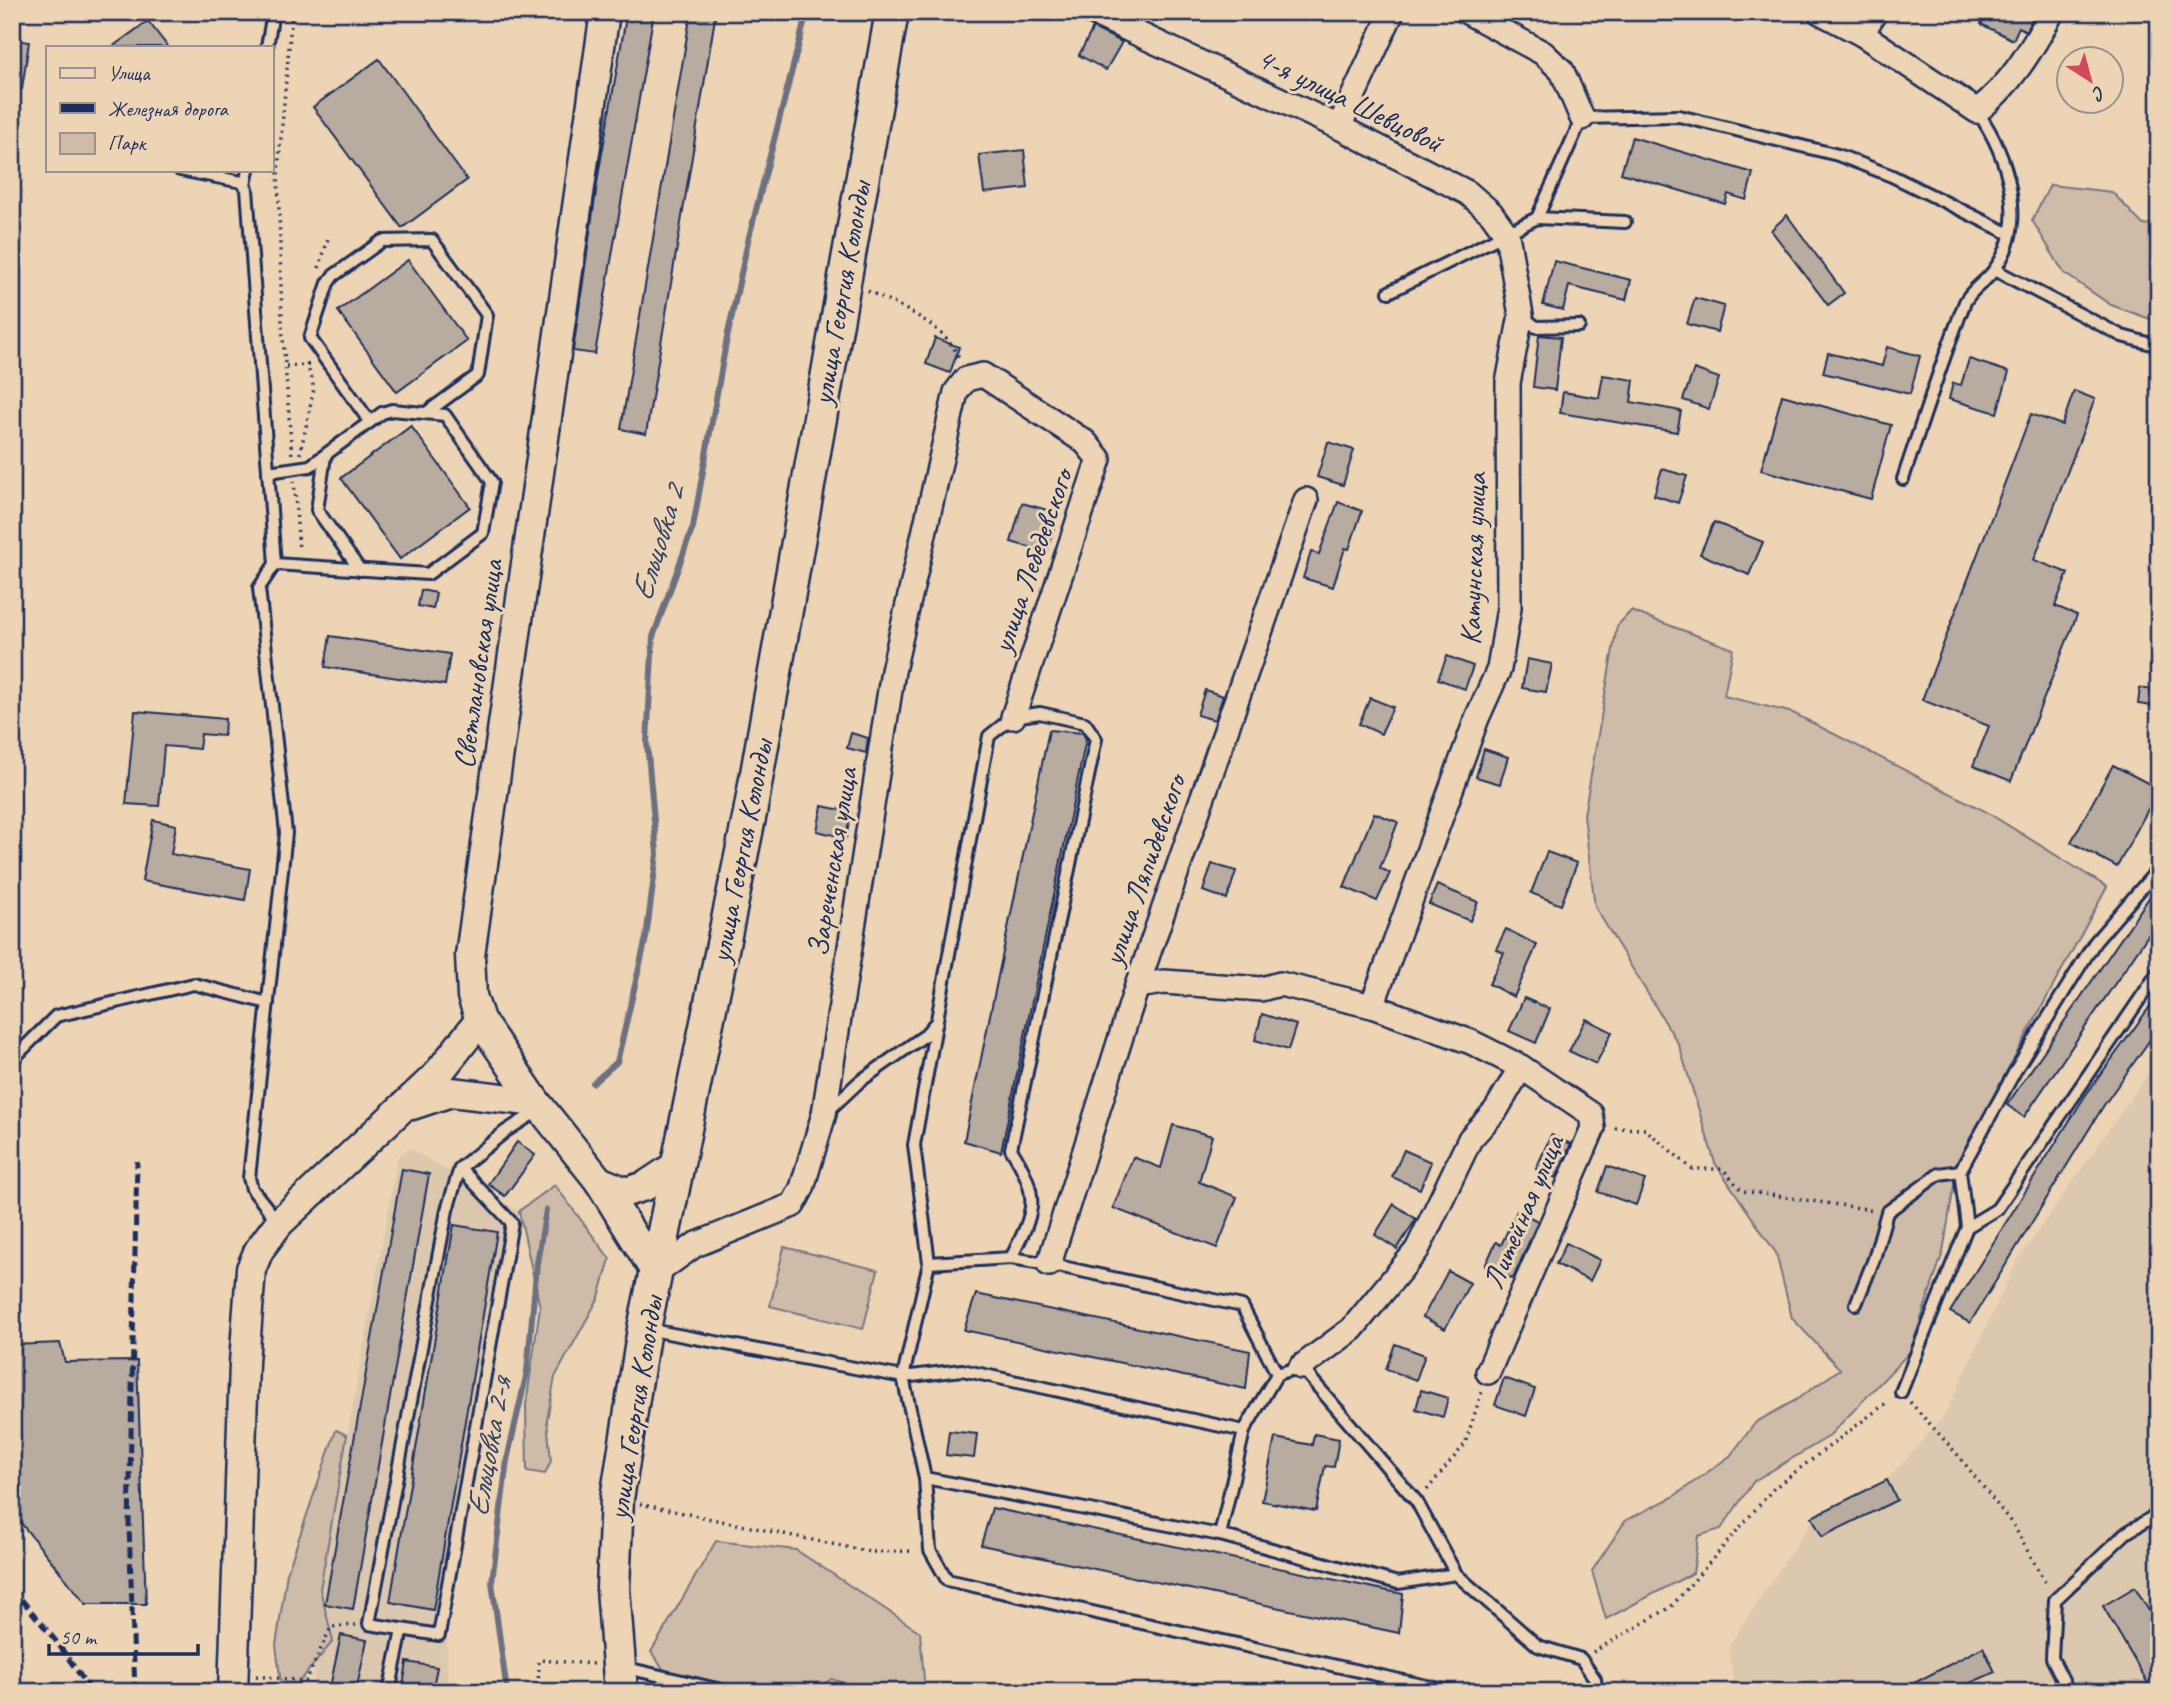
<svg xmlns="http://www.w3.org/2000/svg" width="2171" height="1704" viewBox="0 0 2171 1704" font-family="Caveat,sans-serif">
<rect width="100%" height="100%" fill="#ecd4b4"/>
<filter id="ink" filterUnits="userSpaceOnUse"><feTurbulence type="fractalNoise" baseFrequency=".0143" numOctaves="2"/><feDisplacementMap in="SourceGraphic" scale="14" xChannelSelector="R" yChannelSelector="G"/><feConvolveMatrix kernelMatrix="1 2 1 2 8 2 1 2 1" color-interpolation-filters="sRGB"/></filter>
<g filter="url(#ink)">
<g fill="#dcc8ae">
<polygon points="2159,1058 2159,1692 1735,1692 1728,1647 1813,1519 1890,1477 1945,1415 2017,1261"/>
<polygon points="410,1149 519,1211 447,1623 447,1692 313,1692 320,1589 398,1156"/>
</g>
<g fill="#cebca8" stroke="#747683" stroke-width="2">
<polygon points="2050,185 2112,192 2143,225 2159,223 2159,314 2153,320 2111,305 2064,273 2032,220"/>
<polygon points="1631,611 1733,649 1724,696 1793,713 1985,811 2107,887 1958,1161 1943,1252 1910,1352 1828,1437 1754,1481 1721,1529 1698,1536 1693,1573 1606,1619 1592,1571 1626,1520 1673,1497 1730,1456 1756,1422 1796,1400 1840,1369 1792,1318 1776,1253 1715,1163 1679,1045 1595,907 1584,815 1617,626"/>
<polygon points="555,1185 610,1259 599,1297 555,1377 547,1420 551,1461 545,1474 527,1471 526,1405 540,1307 519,1211"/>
<polygon points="784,1247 878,1270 863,1329 770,1306"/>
<polygon points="336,1430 347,1435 320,1589 333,1641 291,1692 282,1692 276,1645 287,1573"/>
<polygon points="716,1541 796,1550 920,1632 925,1692 869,1692 832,1679 809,1692 680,1692 651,1652"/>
</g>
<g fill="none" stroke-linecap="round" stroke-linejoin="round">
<g stroke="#6d7080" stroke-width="6">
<polyline points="593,1083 617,1062 646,938 657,854 647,742 653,637 693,527 726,343 748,241 807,12"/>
<polyline points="507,1692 492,1582 507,1460 527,1372 537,1263 546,1210"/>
</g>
</g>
<g fill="#b8ab9f" stroke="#1b2f5e" stroke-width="2">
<polygon points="627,12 654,12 595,354 573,351 599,170"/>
<polygon points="691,12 716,12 646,434 621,429"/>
<polygon points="1987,12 2028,12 2034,15 2026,31 2019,27 2013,40 1981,24"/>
<polygon points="148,21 168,47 112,47"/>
<polygon points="1093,28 1122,42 1106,70 1079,55"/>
<polygon points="12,39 29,42 22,89 12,88"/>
<polygon points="379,59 467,180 402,228 313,107"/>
<polygon points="1632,137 1753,173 1746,200 1728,194 1725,204 1621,173"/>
<polygon points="1024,150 1028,188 984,193 979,155"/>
<polygon points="1787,215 1844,293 1828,305 1771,230"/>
<polygon points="408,260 467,341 397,392 338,311"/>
<polygon points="1554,261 1631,280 1626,300 1569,286 1563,310 1543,305"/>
<polygon points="1695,298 1724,306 1717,332 1687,324"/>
<polygon points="1539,335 1561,337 1555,390 1533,387"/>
<polygon points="935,338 959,347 950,373 926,364"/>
<polygon points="1887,347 1920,356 1910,394 1823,373 1828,353 1882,366"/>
<polygon points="1969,359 2009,372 1997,413 1949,399 1953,383 1961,385"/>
<polygon points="1694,369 1719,378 1709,409 1683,400"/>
<polygon points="1603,375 1634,380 1631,402 1681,411 1677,432 1560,413 1563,392 1599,398"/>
<polygon points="2074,391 2095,399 2034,560 2068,573 2055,606 2077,615 2011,781 1973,766 1989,726 1922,700 2031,414 2062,425"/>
<polygon points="1782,395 1891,425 1871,499 1761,470"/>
<polygon points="411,426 470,507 400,559 341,478"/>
<polygon points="1328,442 1354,450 1343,485 1317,477"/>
<polygon points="1662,469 1687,476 1678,503 1654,495"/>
<polygon points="1338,502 1362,511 1349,549 1345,548 1333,587 1303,578 1311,552 1319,554"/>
<polygon points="1022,503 1058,513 1047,552 1011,542"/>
<polygon points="1714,522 1763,542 1749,575 1700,554"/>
<polygon points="421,590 436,593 433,609 418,606"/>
<polygon points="330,636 450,654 445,685 325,667"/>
<polygon points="1447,656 1473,666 1465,689 1438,679"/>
<polygon points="1527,659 1552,664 1546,692 1522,688"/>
<polygon points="2140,688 2159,691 2159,707 2138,704"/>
<polygon points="1205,690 1223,696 1215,720 1197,715"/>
<polygon points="1370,698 1393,707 1381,734 1359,724"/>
<polygon points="135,711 225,719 224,736 201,734 199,749 164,746 159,806 126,804"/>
<polygon points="1049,730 1083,733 1086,739 1001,1152 964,1141"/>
<polygon points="851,733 868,738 866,753 847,748"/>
<polygon points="1484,749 1508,757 1500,784 1476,777"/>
<polygon points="2113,765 2159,789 2117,867 2071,842"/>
<polygon points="822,806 851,812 846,838 817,831"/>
<polygon points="1374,813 1398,822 1380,868 1390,873 1377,901 1344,887"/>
<polygon points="153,820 176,825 171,854 250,869 245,900 142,881"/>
<polygon points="1547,852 1577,863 1561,905 1531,893"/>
<polygon points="1212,864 1236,871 1227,899 1203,891"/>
<polygon points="2159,883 2159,919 2024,1117 2007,1105"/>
<polygon points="1437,885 1478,902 1470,921 1429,904"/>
<polygon points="1506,929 1537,945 1514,997 1489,984 1504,953 1496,949"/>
<polygon points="2159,994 2159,1027 2104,1105 1970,1323 1950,1312 2085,1096"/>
<polygon points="1524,998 1550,1009 1536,1043 1509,1031"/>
<polygon points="1262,1014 1296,1025 1288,1050 1255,1040"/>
<polygon points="1586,1019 1612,1032 1596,1064 1569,1051"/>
<polygon points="1173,1125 1212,1136 1199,1182 1237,1197 1217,1248 1113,1208 1133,1157 1161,1168"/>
<polygon points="1551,1135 1571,1144 1556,1178 1536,1169"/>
<polygon points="517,1142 535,1155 505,1196 488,1184"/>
<polygon points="1404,1150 1431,1162 1420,1189 1392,1177"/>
<polygon points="1607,1166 1645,1180 1636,1205 1598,1192"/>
<polygon points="402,1169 429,1174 353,1609 325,1604"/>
<polygon points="1394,1204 1416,1219 1397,1249 1375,1235"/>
<polygon points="1517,1211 1538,1221 1513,1279 1485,1266 1496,1242 1501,1245"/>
<polygon points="454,1225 497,1232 433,1610 390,1602"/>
<polygon points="1566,1243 1600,1260 1590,1281 1556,1264"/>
<polygon points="1448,1271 1470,1283 1445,1329 1423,1317"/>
<polygon points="976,1294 1250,1351 1246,1389 964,1330"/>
<polygon points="60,1343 65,1362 137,1361 146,1604 86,1604 12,1512 12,1345"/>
<polygon points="1395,1344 1425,1355 1416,1380 1386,1369"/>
<polygon points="1504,1378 1535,1389 1526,1416 1495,1405"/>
<polygon points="1421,1390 1448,1398 1443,1417 1416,1409"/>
<polygon points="949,1431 977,1434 974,1458 946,1455"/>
<polygon points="1314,1434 1339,1439 1334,1467 1325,1466 1316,1511 1262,1501 1275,1438 1312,1445"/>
<polygon points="1887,1480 1897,1500 1822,1537 1812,1517"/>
<polygon points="992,1508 1403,1594 1399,1633 981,1545"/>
<polygon points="2135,1587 2159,1628 2159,1692 2153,1692 2103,1606"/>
<polygon points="341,1635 367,1640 356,1692 329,1692"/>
<polygon points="1983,1647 1995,1672 1950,1692 1897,1692"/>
<polygon points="407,1662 437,1667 432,1692 402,1692"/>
</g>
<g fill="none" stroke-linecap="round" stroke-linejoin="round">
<g stroke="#1b2f5e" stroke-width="16">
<g id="service">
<polyline points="267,47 273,12"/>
<polyline points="180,170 242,182 247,189 275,564 259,588 286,833 249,1178 252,1189 279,1223"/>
<polyline points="245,185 248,170"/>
<polyline points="1537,218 1625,222"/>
<polyline points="1995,270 2122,336 2159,346"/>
<polyline points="1389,292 1537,218 1582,118 1679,116 1838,155 1892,176 2010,234"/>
<polyline points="1521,315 1536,327 1579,326"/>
<polyline points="370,422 310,338 328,283 333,276 382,241 432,240 487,315 478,375 426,413"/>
<polyline points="325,456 317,510 360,570"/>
<polyline points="268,472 310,466 382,413 392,410 445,415 492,482 483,533 428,574 275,564"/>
<path d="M1903 479C1923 419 1942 360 1965 302 1971 289 1986 282 1994 270 2030 223 2007 154 1977 111"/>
<polyline points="12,1060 56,1016 194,984 268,1003"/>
<polyline points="829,1110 859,1082 924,1036 937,1021"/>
<polyline points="460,1168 512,1223 439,1635 369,1624 447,1210 460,1168 506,1131 539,1110"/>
<polyline points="1967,1227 1960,1171 2018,1066 2095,942 2159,868"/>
<path d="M929 1263 914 1145 989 736 1013 717 1040 713 1085 723 1096 739 1011 1149C1041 1197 1035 1211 1011 1258"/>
<polyline points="1856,1304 1874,1259 1887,1212 1939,1174 1960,1171"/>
<polyline points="646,1329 903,1377 925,1478 1220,1535 1398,1583 1456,1574 1538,1646 1581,1659 1595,1679 1597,1692"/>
<polyline points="1901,1392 1967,1227 1997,1209 2159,971"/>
<polyline points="1244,1431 1277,1374 1301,1367 1417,1502 1456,1574"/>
<polyline points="925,1478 930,1550 947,1580 1454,1692"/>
<polyline points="1220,1535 1244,1431 962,1370 903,1377 929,1263 1011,1258 1049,1264 1242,1306 1277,1374"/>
<polyline points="622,1667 730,1692"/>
<polyline points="389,1692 402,1630"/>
<polyline points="2069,1692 2052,1658 2055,1600 2126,1533 2159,1513"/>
</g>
</g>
<g stroke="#1b2f5e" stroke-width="28">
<g id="minor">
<polyline points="1091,12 1339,127 1468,193 1491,213 1507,235 1521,315 1508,383 1509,608 1499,669 1477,718 1372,1006"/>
<polyline points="1467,12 1543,53 1562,71 1582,118"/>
<path d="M1820 12 1862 34 1977 111C2011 85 2032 49 2052 12"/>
<polyline points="1862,34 1875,12"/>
<polyline points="1339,127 1392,12"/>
<polyline points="1137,986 1164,982 1261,989 1280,984 1372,1006 1471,1042 1521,1067 1591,1114 1593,1128 1488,1372"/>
<polyline points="1049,1264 1137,986 1306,500"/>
<polyline points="656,1273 695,1245 793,1205 802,1188 824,1114 893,671 956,392 966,379 983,375 1085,442 1099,459 1013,717"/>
<polyline points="1301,1367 1352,1329 1417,1250 1470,1139 1496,1110 1521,1067"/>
</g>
</g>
<g stroke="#1b2f5e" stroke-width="33">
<g id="tertiary">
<polyline points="605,12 470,955 472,996 480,1020 536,1102 599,1181 656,1273"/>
<polyline points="412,1105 451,1092 536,1102"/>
<polyline points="599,1181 626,1192 645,1186 677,1165"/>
<polyline points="233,1692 244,1363 251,1269 259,1250 279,1223 436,1076 480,1020"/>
</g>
</g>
<g stroke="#1b2f5e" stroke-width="37">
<polyline id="secondary" points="621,1692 613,1588 617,1499 644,1329 750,813 892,12"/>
</g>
<g stroke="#1b2f5e" stroke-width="3.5" stroke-dasharray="2 5" stroke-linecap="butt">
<polyline points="292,12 278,171 282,324 292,456"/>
<polyline points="319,268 328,239"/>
<path d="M868 291C899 306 949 326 960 361"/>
<polyline points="286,366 309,365"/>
<polyline points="300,454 314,389 306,360"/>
<polyline points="294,481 299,550"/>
<polyline points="1615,1128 1645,1129 1692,1169 1723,1169 1742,1191 1875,1210"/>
<polyline points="1910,1402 1957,1454 2014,1526 2047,1586"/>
<polyline points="1427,1490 1465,1444 1482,1391"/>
<polyline points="640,1504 870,1552 914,1551"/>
<polyline points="1593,1652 1671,1607 1774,1488 1889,1401"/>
<polyline points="256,1676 306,1681 331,1627 356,1625"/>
<polyline points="538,1692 539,1660 593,1664"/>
</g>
<use href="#service" stroke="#ecd4b4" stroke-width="10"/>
<use href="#minor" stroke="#ecd4b4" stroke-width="23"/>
<use href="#tertiary" stroke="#ecd4b4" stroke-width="28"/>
<use href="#secondary" stroke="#ecd4b4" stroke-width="32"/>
<g stroke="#1b2f5e" stroke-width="5" stroke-dasharray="10 5" stroke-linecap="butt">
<polyline points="12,1588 56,1641 92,1692"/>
<polyline points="135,1692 129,1525 137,1161"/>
</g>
</g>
</g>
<g text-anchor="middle" stroke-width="6" stroke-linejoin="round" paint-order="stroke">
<g font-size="30" fill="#1b2f5e" stroke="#ecd4b4">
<text transform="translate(1350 100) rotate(26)" y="10">4-я улица Шевцовой</text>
<text transform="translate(841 293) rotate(-80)" y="10">улица Георгия Колонды</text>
<text transform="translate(1473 559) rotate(-88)" y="10">Катунская улица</text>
<text transform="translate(1032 561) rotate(-71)" y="10">улица Лебедевского</text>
<text transform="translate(478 664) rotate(-82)" y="10">Светлановская улица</text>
<text transform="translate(741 851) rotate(-79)" y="10">улица Георгия Колонды</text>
<text transform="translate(832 862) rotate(-81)" y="10">Зареченская улица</text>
<text transform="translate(1144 870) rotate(-71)" y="10">улица Ляпидевского</text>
<text transform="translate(1523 1212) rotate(-67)" y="10">Литейная улица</text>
<text transform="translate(635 1408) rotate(-81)" y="10">улица Георгия Колонды</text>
</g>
<g font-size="32" font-style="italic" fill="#364569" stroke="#ecd4b4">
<text transform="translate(657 543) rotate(-73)" y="11">Ельцовка 2</text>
<text transform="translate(488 1447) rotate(-80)" y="11">Ельцовка 2-я</text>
</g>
</g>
<rect width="2171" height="1704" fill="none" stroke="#ecd4b4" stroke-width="42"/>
<rect x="21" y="21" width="2129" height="1662" fill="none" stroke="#1b2f5e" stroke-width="2.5" filter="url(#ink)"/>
<rect x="46" y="46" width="228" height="126" fill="#ecd4b4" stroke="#989292" stroke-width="2"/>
<rect x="60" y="68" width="35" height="10" fill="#ecd4b4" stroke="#989292" stroke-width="2"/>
<text x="108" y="80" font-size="21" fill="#1b2f5e">Улица</text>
<rect x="60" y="103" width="35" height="10" fill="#1b2f5e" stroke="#989292" stroke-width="2"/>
<text x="108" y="116" font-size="21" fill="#1b2f5e">Железная дорога</text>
<rect x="60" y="133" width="35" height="21" fill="#cebca8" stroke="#989292" stroke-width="2"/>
<text x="108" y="150" font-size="21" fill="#1b2f5e">Парк</text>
<g transform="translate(2090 80) rotate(144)"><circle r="33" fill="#ecd4b4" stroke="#989292" stroke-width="2"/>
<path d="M0-5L12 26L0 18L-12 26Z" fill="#d1495b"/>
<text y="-10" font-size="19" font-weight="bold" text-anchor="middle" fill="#1b2f5e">С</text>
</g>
<path d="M49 1644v10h149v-10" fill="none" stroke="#1b2f5e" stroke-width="3.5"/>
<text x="60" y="1644" font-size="21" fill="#1b2f5e" stroke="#ecd4b4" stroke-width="5" paint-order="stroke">50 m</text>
</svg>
